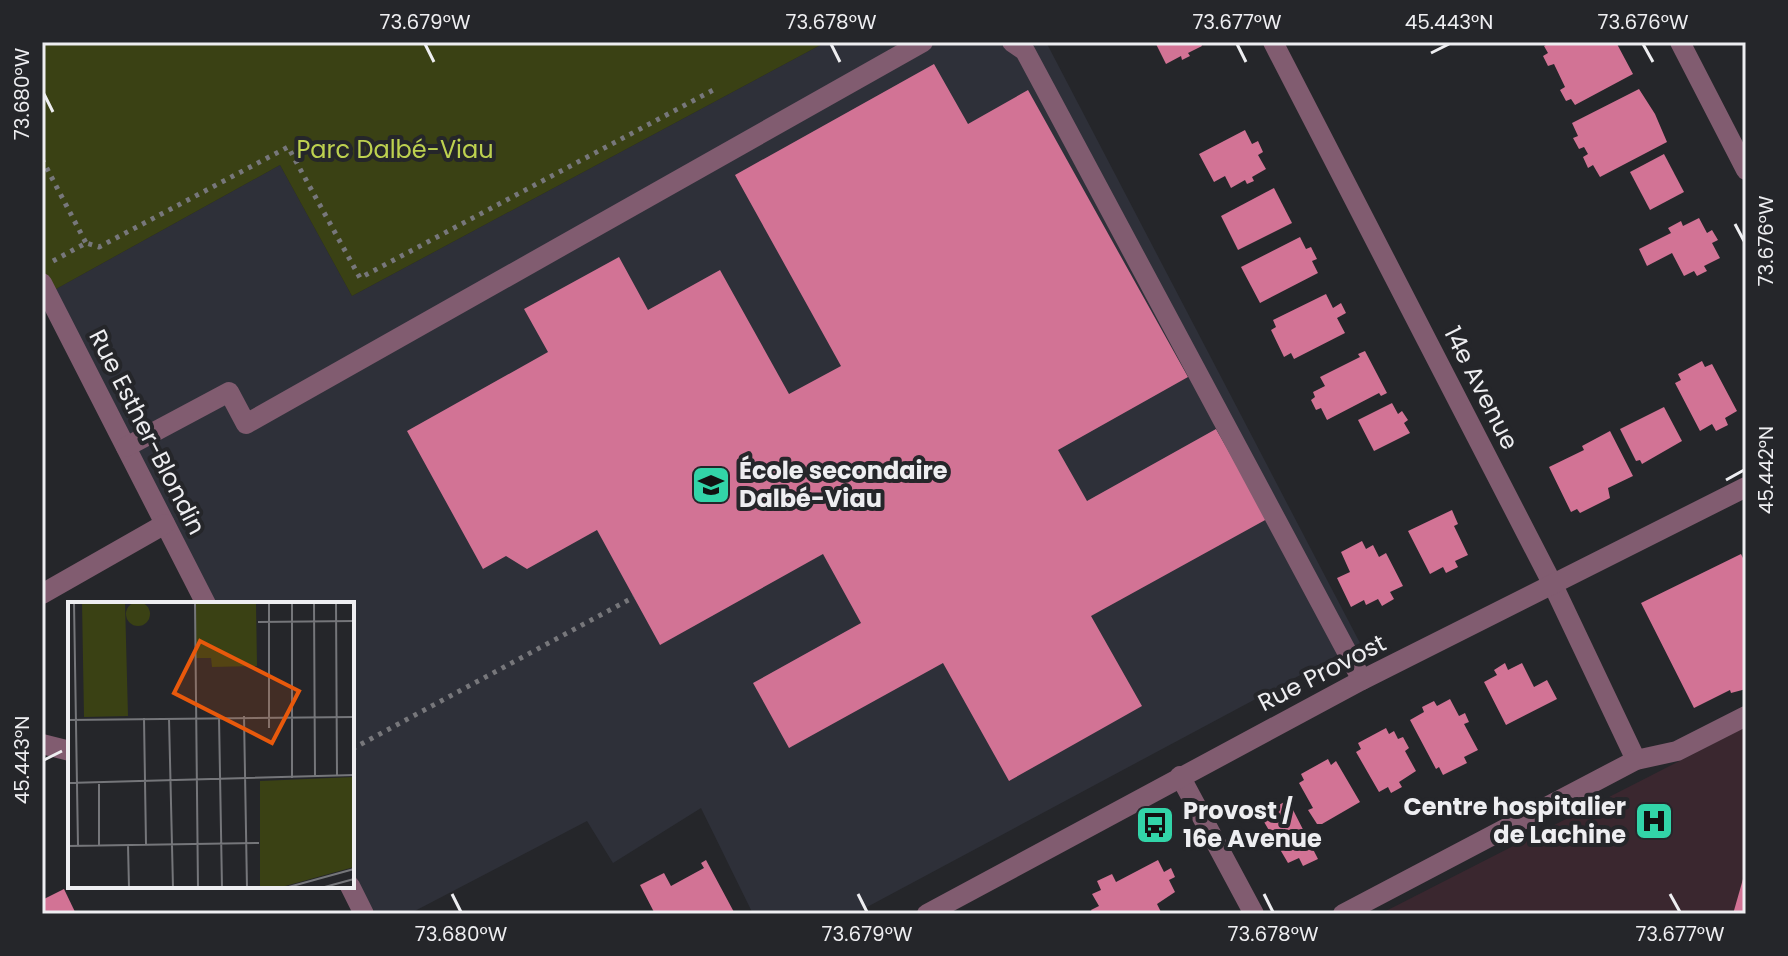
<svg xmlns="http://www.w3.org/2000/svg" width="1788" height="956" viewBox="0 0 1788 956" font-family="Poppins,sans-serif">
<rect width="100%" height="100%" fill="#25262a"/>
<polygon fill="#2e3039" points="826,42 1046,42 1360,643 854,914 753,914 701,808 613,863 587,821 409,914 376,914 352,875 352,604 206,604 47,294 280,165 352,296"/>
<polygon fill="#3a272f" points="1746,727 1746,914 1380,914"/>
<polygon fill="#3a4114" points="42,42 826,42 352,296 280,165 47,294 42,284"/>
<g fill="#d27395">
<polygon points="1155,42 1200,42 1202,46 1188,53 1190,56 1182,60 1181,56 1166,64"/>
<polygon points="1551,42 1621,42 1617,44 1633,74 1575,105 1571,99 1566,101 1560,90 1565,87 1554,64 1548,66 1543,56 1548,53 1544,46"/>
<polygon points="934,64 968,124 1028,90 1188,377 1058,450 1087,501 1216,429 1267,519 1091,616 1142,706 1009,781 943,663 789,748 753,683 861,623 823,554 660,645 597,530 527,569 506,556 483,569 407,431 548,352 524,309 619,257 648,310 720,270 789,394 841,366 735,175"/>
<polygon points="1639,89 1655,114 1667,142 1600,177 1593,165 1588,168 1583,157 1588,154 1584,147 1579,149 1573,138 1578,136 1572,123"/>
<polygon points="1245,130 1252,144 1258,141 1263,152 1258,155 1266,169 1252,177 1254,181 1247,184 1245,180 1231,188 1225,176 1214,182 1199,154"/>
<polygon points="1664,154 1684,192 1650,210 1630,172"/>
<polygon points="1274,188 1292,223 1238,250 1221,216"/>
<polygon points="1699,218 1707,233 1712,230 1718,240 1712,243 1720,258 1704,266 1707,271 1697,276 1694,271 1684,276 1672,253 1647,266 1639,249 1671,233 1668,228 1681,221 1683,226"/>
<polygon points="1300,237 1306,249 1311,247 1317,259 1312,261 1318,273 1260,303 1241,267"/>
<polygon points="1326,294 1333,308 1341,303 1346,313 1337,318 1345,333 1294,359 1291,353 1284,357 1271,330 1276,327 1273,320"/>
<polygon points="1365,351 1387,393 1381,396 1379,393 1327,420 1321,408 1316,410 1311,400 1315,397 1313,392 1325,386 1320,377 1360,357 1358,354"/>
<polygon points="1702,361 1705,367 1712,364 1737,411 1725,418 1728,425 1716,431 1712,424 1700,431 1675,383 1681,380 1678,374"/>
<polygon points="1392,403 1398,414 1402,411 1408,420 1404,423 1410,433 1374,451 1358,420"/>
<polygon points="1664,407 1682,441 1642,464 1640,460 1636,461 1620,429"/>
<polygon points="1610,431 1633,476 1608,488 1610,498 1580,513 1577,509 1571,512 1549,467 1584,450 1582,446"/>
<polygon points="1452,510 1458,524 1454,526 1468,555 1455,561 1458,567 1446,573 1443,567 1430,574 1408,531"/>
<polygon points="1362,541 1366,549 1373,545 1379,557 1386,553 1403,586 1390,592 1394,599 1382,606 1378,599 1366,605 1364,600 1351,607 1337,578 1350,572 1341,552"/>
<polygon points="1741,554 1746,564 1746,689 1731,693 1730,690 1694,708 1641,603"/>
<polygon points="1505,663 1508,670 1522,663 1534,687 1547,680 1557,699 1506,725 1484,682 1497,675 1494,670"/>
<polygon points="1450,699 1459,716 1465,713 1469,722 1464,724 1478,750 1464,757 1467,763 1443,775 1439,767 1436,769 1410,720 1424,712 1422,707 1434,701 1437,706"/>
<polygon points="1386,728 1389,734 1394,731 1398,739 1403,737 1409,748 1405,751 1416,771 1399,782 1402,787 1391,793 1388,787 1379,792 1356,752 1361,749 1358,743"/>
<polygon points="1328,759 1331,765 1336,761 1360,802 1322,824 1317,824 1308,810 1313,808 1299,783 1304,780 1301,774"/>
<polygon points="1288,800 1318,859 1303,866 1299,858 1288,863 1260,815"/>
<polygon points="706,860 735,914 655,914 640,885 664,873 671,886 704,868 701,863"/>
<polygon points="1158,860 1164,872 1171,868 1175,877 1169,880 1175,892 1157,904 1162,914 1093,914 1091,910 1099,906 1092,894 1101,890 1097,881 1112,874 1116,882"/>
<polygon points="1745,872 1746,914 1733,914"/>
<polygon points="64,889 76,914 42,914 42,900"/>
</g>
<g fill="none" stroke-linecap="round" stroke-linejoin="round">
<g stroke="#77777b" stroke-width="5" stroke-dasharray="4 6" stroke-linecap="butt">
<polyline points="42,159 86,243"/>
<polyline points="53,261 86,243 99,247 288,147 360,278 717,88"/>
<polyline points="352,749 634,597"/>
</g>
<g stroke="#815c70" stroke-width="20">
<polyline points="1012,42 1025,51 1362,680"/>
<polyline points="1273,42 1553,585 1636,760"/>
<polyline points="1680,42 1746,170"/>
<polyline points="42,283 206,604"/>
<polyline points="126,447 229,392 246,424 923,42"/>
<polyline points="42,594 165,524"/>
<polyline points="42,744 70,751"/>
<polyline points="1180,776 1254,914"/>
<polyline points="350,886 364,914"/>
<polyline points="927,914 1362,680 1746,487"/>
<polyline points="1343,914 1636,760 1677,751 1746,716"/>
</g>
</g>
<path fill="none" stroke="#eeeef1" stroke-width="3" d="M425 44 434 62M831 44 840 62M1237 44 1246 62M1643 44 1653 62M1431 53 1449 44M44 94 53 112M1735 224 1744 241M1726 480 1744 470M44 760 62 751M452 894 461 912M858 894 867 912M1264 894 1273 912M1670 894 1680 912"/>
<defs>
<g id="school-square" transform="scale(2)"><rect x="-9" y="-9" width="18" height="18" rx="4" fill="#32d4a8" stroke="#25262a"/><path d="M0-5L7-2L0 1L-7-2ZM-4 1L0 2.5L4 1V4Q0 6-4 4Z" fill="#111"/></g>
<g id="hospital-square" transform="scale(2)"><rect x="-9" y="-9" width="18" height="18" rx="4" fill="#32d4a8" stroke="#25262a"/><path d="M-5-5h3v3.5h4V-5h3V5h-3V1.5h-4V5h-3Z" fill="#111"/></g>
<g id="bus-square" transform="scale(2)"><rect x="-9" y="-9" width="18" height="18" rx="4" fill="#32d4a8" stroke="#25262a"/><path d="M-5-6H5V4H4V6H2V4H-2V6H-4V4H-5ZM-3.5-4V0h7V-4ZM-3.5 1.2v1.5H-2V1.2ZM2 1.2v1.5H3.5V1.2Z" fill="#111"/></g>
</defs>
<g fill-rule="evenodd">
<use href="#school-square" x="711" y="485"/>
<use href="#hospital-square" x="1654" y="821"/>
<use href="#bus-square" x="1155" y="825"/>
</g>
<g text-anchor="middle" stroke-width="8" stroke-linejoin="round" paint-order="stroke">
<g font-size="24" fill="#bdd14f" stroke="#25262a">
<text x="395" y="158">Parc Dalbé-Viau</text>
</g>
<g font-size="24" fill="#eeeef1" stroke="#25262a">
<text transform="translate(1481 388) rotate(63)" y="8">14e Avenue</text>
<text transform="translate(147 432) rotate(63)" y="8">Rue Esther-Blondin</text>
<text transform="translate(1322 673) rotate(-27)" y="8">Rue Provost</text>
</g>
<g font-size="24" font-weight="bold" fill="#eeeef1" stroke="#25262a" text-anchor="start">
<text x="739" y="479">École secondaire<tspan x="739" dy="28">Dalbé-Viau</tspan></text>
<text x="1626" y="815" text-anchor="end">Centre hospitalier<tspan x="1626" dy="28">de Lachine</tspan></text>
<text x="1183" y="819">Provost /<tspan x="1183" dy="28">16e Avenue</tspan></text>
</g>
</g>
<g transform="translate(68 602)">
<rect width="286" height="286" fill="#25262a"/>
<path d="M58 12a12 12 0 1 1 24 0a12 12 0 1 1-24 0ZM14 0H57L60 114 16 115ZM127 0 188 1 189 64 144 65 143 56H127ZM286 175V265L210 286H192V179Z" fill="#3a4114"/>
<path fill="none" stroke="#75767a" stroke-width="2" d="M6 0 10 244M127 0 130 286M201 0V126M224 0V176M246 0 247 175M268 0 269 174M190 20 286 19M176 114 179 286M151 115 154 286M76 116 78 242M101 116 105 286M0 118 286 115M0 181 286 173M31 182V244M60 243 61 286M0 244 191 241M217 286 286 267M253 286 286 277"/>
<path fill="#e8590c" fill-opacity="0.15" stroke="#e8590c" stroke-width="4" d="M132 39 231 89 204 141 106 91Z"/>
<rect width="286" height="286" fill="none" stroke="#eeeef1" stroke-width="4"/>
</g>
<rect width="1788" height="956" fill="none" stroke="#25262a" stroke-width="88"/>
<rect x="44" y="44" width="1700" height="868" fill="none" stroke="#eeeef1" stroke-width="3"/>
<g font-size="20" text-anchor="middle" fill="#eeeef1">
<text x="425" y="29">73.679°W</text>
<text x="831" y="29">73.678°W</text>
<text x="1237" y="29">73.677°W</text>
<text x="1449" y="29">45.443°N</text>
<text x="1643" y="29">73.676°W</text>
<text transform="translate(22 94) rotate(-90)" y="7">73.680°W</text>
<text transform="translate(1766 241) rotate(-90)" y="7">73.676°W</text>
<text transform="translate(1766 470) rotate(-90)" y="7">45.442°N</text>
<text transform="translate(22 760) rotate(-90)" y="7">45.443°N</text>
<text x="461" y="941">73.680°W</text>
<text x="867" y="941">73.679°W</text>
<text x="1273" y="941">73.678°W</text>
<text x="1680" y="941">73.677°W</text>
</g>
</svg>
